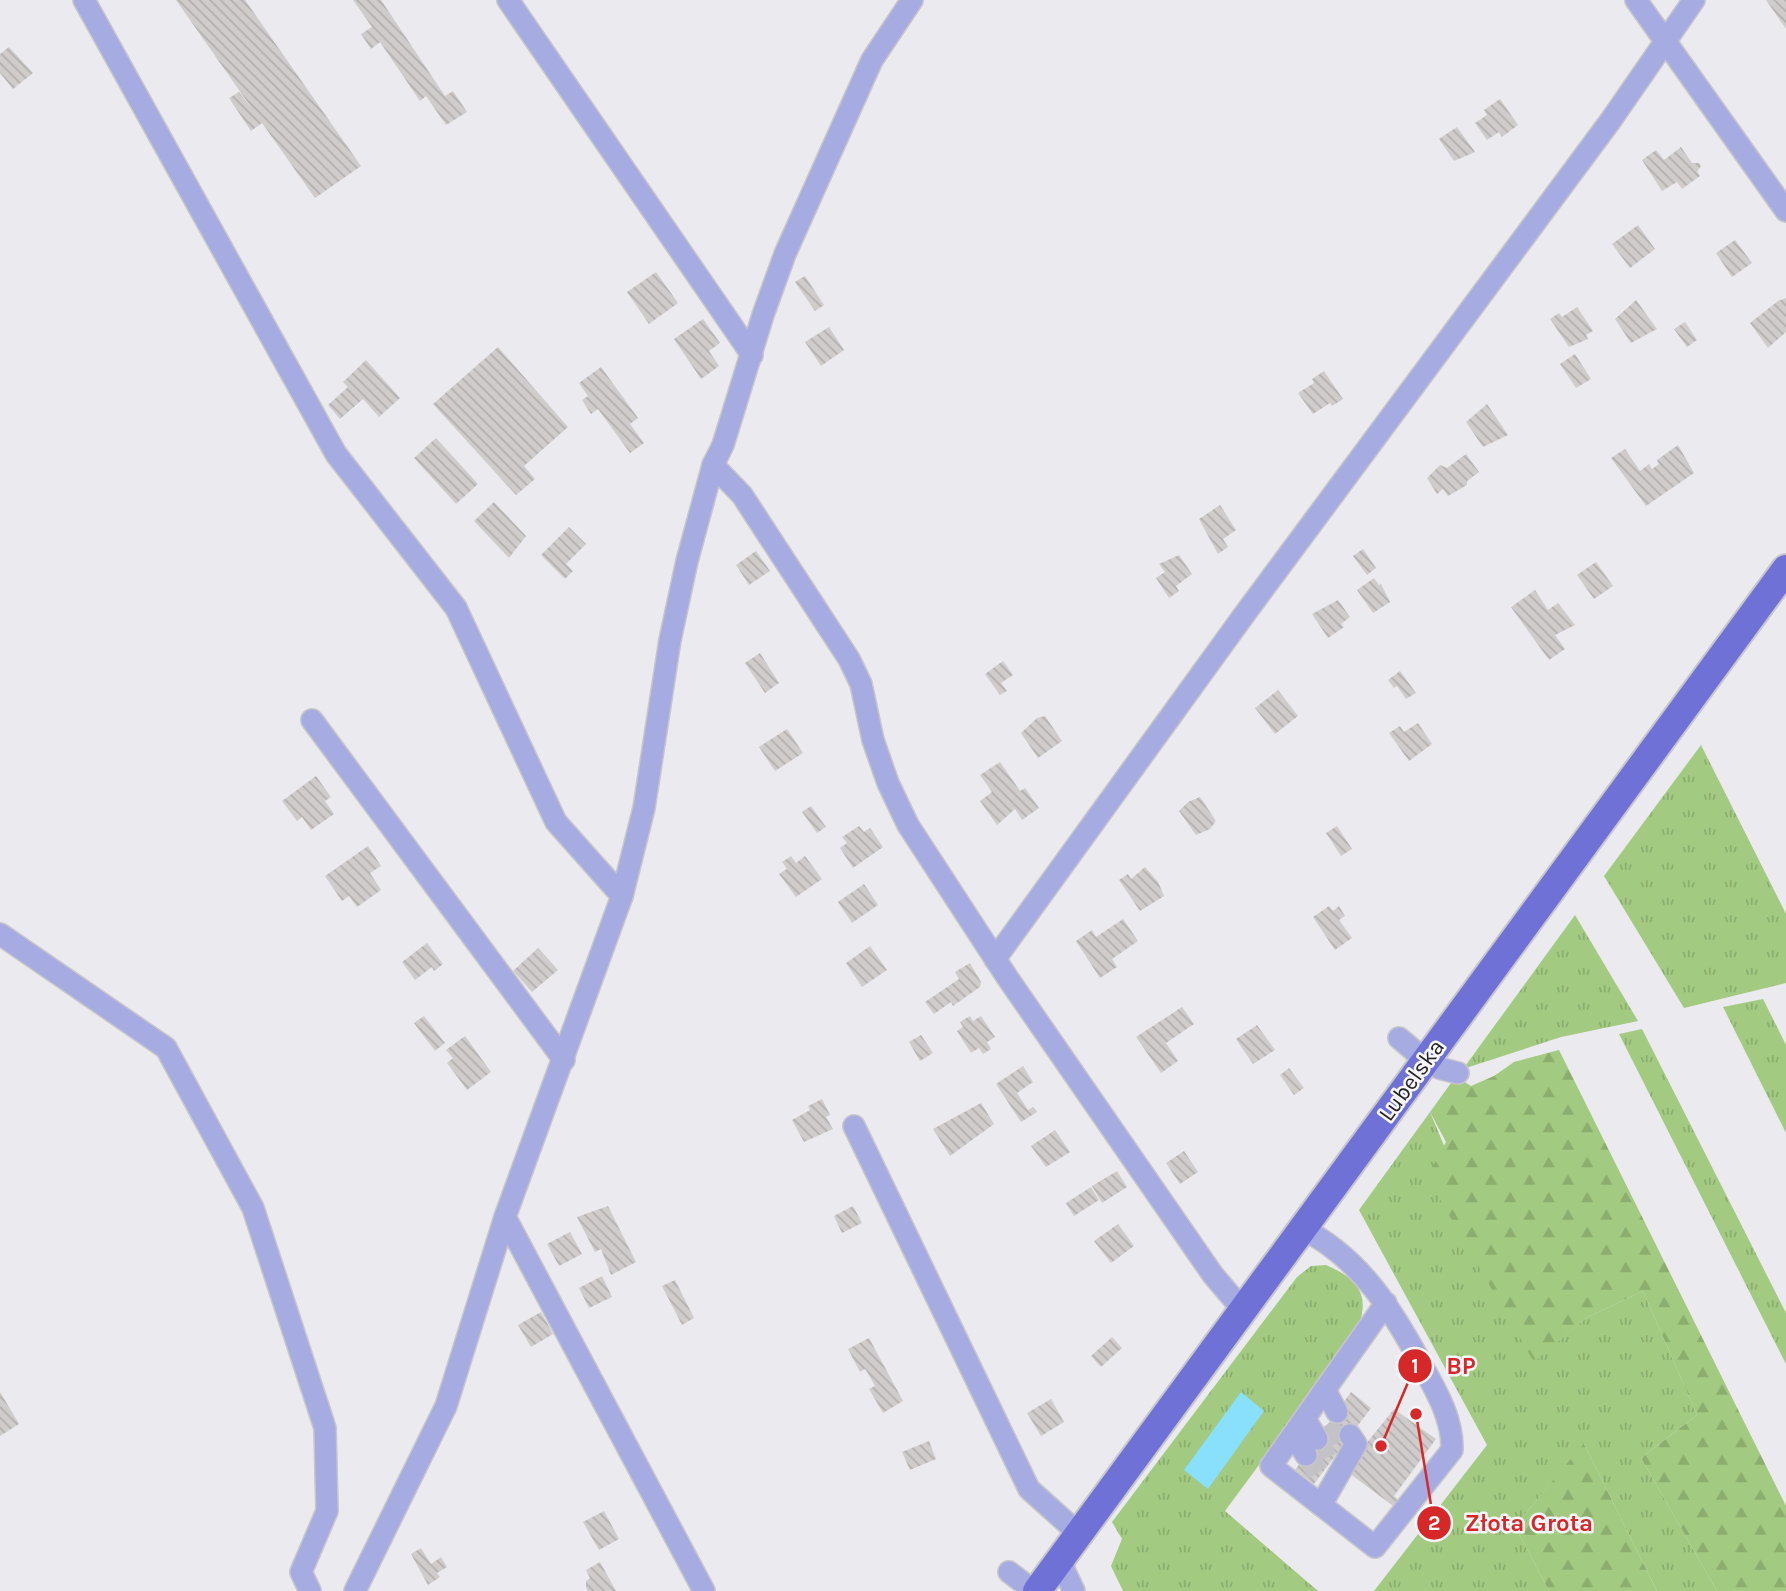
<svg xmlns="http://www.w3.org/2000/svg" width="1786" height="1591" viewBox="0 0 1786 1591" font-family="Karla,sans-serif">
<defs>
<pattern id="grass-tufts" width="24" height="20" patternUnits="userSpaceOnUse" patternTransform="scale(1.75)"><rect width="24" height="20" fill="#a2ca80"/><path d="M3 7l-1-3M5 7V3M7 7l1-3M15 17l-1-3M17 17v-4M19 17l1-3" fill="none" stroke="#8bad6e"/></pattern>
<pattern id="forest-firs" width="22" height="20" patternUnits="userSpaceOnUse" patternTransform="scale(1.75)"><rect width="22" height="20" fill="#a2ca80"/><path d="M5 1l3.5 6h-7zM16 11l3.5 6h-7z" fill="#8bad6e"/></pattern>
<pattern id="building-back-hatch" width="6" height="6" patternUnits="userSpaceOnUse" patternTransform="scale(1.75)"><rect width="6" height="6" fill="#d0cccb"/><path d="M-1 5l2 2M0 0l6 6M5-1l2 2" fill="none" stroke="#b2afae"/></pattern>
</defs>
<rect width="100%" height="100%" fill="#ebeaee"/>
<g fill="url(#grass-tufts)">
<polygon points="1701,745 1786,914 1786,983 1684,1008 1604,876"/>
<polygon points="1575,915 1638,1021 1561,1037 1463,1069"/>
<polygon points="1763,999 1786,1045 1786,1133 1723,1007"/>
<polygon points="1642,1029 1786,1313 1786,1364 1619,1034"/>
<polygon points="1430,1112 1534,1361 1586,1318 1643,1291 1697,1415 1641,1458 1717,1591 1657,1591 1584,1444 1515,1526 1549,1591 1374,1591 1487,1445 1359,1210"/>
<path d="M1326 1265C1361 1280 1371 1297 1356 1333L1225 1511 1318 1591H1123L1111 1566 1122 1539 1112 1522 1297 1277 1311 1266Z"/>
</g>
<g fill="url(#forest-firs)">
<polygon points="1559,1050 1786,1506 1786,1591 1717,1591 1641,1458 1697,1415 1643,1291 1586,1318 1534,1362 1427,1177 1446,1142 1430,1112 1451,1083 1463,1081 1471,1086 1494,1076 1514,1062"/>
<polygon points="1584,1443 1584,1444 1657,1591 1549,1591 1515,1526"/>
</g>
<polygon fill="#88e0fd" points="1241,1392 1264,1411 1208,1489 1184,1470"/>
<g fill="url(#building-back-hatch)">
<polygon points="176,0 245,0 361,166 315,198 262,123 251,131 229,98 239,92 253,110"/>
<polygon points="353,0 381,0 445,96 453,91 467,112 446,125 426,96 420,101 380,42 371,49 361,34 372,27"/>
<polygon points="1766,0 1786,0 1786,29"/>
<polygon points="9,47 33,73 13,89 0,73 0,54"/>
<polygon points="1500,99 1518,125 1502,137 1499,132 1487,140 1475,123 1487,115 1484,110"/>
<polygon points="1457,127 1475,152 1454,161 1439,139"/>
<polygon points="1681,147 1692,163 1699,163 1701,166 1697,172 1700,176 1682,189 1677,182 1662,191 1642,160 1656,150 1664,160"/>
<polygon points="1638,225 1655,249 1630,268 1612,244"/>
<polygon points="1735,240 1752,263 1732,277 1716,253"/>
<polygon points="656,272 678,303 649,324 627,292"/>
<polygon points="805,276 824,305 815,311 795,282"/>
<polygon points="1786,298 1786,332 1768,348 1750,323 1778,301"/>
<polygon points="1636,300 1657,329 1631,343 1615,319"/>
<polygon points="1577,307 1593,331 1586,335 1588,339 1569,347 1550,319 1559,313 1562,317"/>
<polygon points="703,319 720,343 709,351 719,366 701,379 674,339"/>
<polygon points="1685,322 1697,340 1687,347 1674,329"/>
<polygon points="829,327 844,350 821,366 805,342"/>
<polygon points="498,347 568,427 524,466 535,479 516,495 433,404"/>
<polygon points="1575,354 1591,379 1576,388 1560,364"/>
<polygon points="366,360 400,398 379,417 363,399 340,419 328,405 348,387 343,382"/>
<polygon points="601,367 638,418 630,424 644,443 630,453 598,409 591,414 582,400 588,396 579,383"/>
<polygon points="1324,371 1343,399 1332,406 1330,403 1313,414 1298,393 1314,383 1312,379"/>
<polygon points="1487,404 1508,435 1483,447 1466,422"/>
<polygon points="436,438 478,484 456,504 414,458"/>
<polygon points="1678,445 1694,473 1646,506 1611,458 1625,449 1640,471 1649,464 1652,469 1659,464 1657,460"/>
<polygon points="1466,454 1479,472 1467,481 1467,485 1448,496 1443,489 1437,494 1427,478 1440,465 1447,468"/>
<polygon points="494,502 526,536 509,558 474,521"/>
<polygon points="1220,505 1236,530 1223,539 1228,547 1218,554 1199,519"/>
<polygon points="569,527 586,544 566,564 573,571 565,579 541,555"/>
<polygon points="1363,549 1376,568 1367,575 1353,556"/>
<polygon points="756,551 770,571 749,585 736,565"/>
<polygon points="1179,555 1192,574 1176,586 1179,591 1169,598 1156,578 1165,572 1159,564"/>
<polygon points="1596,562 1613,586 1594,599 1577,575"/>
<polygon points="1374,578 1379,585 1381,584 1390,602 1373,613 1357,590"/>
<polygon points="1535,590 1548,610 1558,603 1575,625 1555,635 1565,649 1549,660 1511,607"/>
<polygon points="1338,600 1350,617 1341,624 1344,627 1328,638 1312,614"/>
<polygon points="760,653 779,683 765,693 745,663"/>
<polygon points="1003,661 1013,675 1001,683 1007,691 1000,695 985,674"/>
<polygon points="1400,671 1416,693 1406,699 1397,686 1394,688 1388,680"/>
<polygon points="1278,690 1298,716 1275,734 1255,708"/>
<polygon points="1045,716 1062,741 1038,758 1021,733 1037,718"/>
<polygon points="1418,723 1432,744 1409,761 1389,733 1400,726 1404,732"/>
<polygon points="787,729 803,753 775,771 759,747"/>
<polygon points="1000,762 1020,791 1025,788 1039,808 1022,820 1015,809 997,825 980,801 992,792 980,775"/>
<polygon points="316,776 331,797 325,801 334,814 311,830 302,817 297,821 282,801"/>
<polygon points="1200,797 1216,821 1210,829 1196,835 1179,811 1188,802"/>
<polygon points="811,806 826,827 817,833 802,812"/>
<polygon points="859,826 864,832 870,828 883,847 853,868 840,848 847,843 842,837"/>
<polygon points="1337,826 1352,849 1341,856 1326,833"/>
<polygon points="368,846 381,866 370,873 381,890 357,907 349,896 342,901 325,876"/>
<polygon points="791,856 796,863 805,856 822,879 796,897 779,874 787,869 782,862"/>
<polygon points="1145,867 1158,882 1164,896 1140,911 1119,880 1128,874 1131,879"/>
<polygon points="864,884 878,905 852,923 838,902"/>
<polygon points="1329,906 1333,911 1339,906 1345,916 1339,920 1352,938 1335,950 1313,917"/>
<polygon points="1123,919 1138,941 1112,959 1117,967 1100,978 1076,941 1092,930 1096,937"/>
<polygon points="427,943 443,964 434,971 432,967 415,980 402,962"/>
<polygon points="870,946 887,970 862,987 846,963"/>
<polygon points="538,948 558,970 532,992 513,971"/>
<polygon points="970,963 981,982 980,987 953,1006 951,1002 934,1014 925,1002 959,979 955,972"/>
<polygon points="1182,1007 1194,1024 1166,1043 1178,1061 1161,1073 1136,1037"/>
<polygon points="424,1016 445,1043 435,1051 414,1023"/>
<polygon points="970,1016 973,1021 981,1016 995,1037 987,1042 991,1049 983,1054 979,1048 971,1053 957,1031 963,1027 960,1022"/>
<polygon points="1257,1025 1275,1050 1253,1064 1236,1039"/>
<polygon points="921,1035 933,1053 920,1061 909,1042"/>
<polygon points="465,1036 491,1072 467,1090 447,1063 453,1058 446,1050"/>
<polygon points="1023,1066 1033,1082 1017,1093 1028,1110 1033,1107 1037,1112 1021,1122 996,1084"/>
<polygon points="1289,1068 1304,1088 1294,1095 1280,1075"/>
<polygon points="822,1099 830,1115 826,1117 833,1129 804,1142 792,1120 810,1110 808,1106"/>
<polygon points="981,1103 994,1124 950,1156 933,1129"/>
<polygon points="1055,1130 1070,1152 1046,1167 1031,1146"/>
<polygon points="1184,1151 1198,1172 1180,1184 1166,1163"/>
<polygon points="1117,1171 1127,1187 1102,1203 1092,1186"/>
<polygon points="1091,1187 1099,1200 1074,1216 1066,1203"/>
<polygon points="608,1206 636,1262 611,1275 601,1249 595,1252 577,1217"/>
<polygon points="853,1206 862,1223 842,1233 834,1216"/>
<polygon points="1118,1224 1134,1246 1111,1263 1094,1241"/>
<polygon points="570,1232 582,1254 559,1266 547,1244"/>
<polygon points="602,1276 612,1297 589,1308 579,1288"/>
<polygon points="675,1280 694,1318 682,1325 662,1286"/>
<polygon points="541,1312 553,1334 531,1347 518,1325"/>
<polygon points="1112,1337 1122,1348 1101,1367 1091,1356"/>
<polygon points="869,1338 903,1401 883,1413 869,1389 875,1386 870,1377 865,1369 860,1372 848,1349"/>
<polygon points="0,1392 19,1424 0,1436"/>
<polygon points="1351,1392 1371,1408 1314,1484 1295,1470"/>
<polygon points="1051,1399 1064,1422 1041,1436 1027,1413"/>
<polygon points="1394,1409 1436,1439 1394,1496 1400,1501 1396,1508 1345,1470"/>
<polygon points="929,1441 936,1459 910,1470 902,1452"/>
<polygon points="604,1511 619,1539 599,1550 583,1522"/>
<polygon points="421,1548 431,1564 441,1557 447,1567 437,1573 440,1577 428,1585 411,1554"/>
<polygon points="600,1562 616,1591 588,1591 586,1587 586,1581 590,1578 586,1570"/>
</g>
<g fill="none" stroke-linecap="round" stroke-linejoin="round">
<g stroke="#c3c2c6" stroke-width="21" stroke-dasharray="21 10" stroke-linecap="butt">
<polyline points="1328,1424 1341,1447"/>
<polyline points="1317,1439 1330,1463"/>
<polyline points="1306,1455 1320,1476"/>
</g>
<g stroke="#c7c6ca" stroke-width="24">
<g id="minor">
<polyline points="84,0 336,454 456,608 556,822 622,896"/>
<polyline points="508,0 752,355"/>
<polyline points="1636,0 1786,211"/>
<polyline points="713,465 742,495 849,659 861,684 873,740 888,783 908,825 1007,977 1213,1275 1242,1309"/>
<polyline points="312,720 564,1060"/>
<polyline points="0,934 166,1048 253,1208 325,1428 327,1511 301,1572 310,1591"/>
<polyline points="995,959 1244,615 1611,120 1694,0"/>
<polyline points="1399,1038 1425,1060"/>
<polyline points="1439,1068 1458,1073"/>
<polyline points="854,1126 1029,1489 1078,1533"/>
<polyline points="505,1217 704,1591"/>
<path d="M1301 1228C1360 1257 1394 1312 1424 1369 1438 1394 1453 1421 1452 1450L1375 1547 1271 1466 1386 1303"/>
<polyline points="1325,1390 1337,1412"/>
<polyline points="1305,1419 1317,1439"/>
<polyline points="1293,1435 1306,1455"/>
<polyline points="1321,1505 1356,1444 1350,1435"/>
<polyline points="1063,1555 1064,1570 1074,1591"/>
<polyline points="1009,1572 1034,1591"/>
<polyline points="355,1591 446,1406 505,1217 622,896 644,808 670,640 687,561 713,465 723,445 763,315 785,254 872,60 912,0"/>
</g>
</g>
<g stroke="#c7c6ca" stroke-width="32">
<polyline id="major" points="1037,1591 1786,569"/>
</g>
<use href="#minor" stroke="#a6abe2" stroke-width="21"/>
<use href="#major" stroke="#6f71d6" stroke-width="28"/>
</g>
<g text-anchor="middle" stroke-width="5" stroke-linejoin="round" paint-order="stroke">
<g font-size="23" fill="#232324" stroke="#f8f7fb">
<text transform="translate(1411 1080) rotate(-54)" y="8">Lubelska</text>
</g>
</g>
<path fill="none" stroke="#d62828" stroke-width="2.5" d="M1381 1446L1415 1366M1416 1414L1434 1523"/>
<g fill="#d62828" stroke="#f8f7fb" stroke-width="2.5">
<circle cx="1381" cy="1446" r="7"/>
<circle cx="1416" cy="1414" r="7"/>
<circle cx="1415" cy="1366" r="18"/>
<circle cx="1434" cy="1523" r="18"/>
</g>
<g font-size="21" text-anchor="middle" font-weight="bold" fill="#fff">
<text x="1415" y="1373">1</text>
<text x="1434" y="1530">2</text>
</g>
<g font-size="24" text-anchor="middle" font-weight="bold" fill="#d62828" stroke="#f8f7fb" stroke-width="5" stroke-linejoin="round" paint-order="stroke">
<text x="1461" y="1374">BP</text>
<text x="1529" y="1531">Złota Grota</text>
</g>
</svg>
